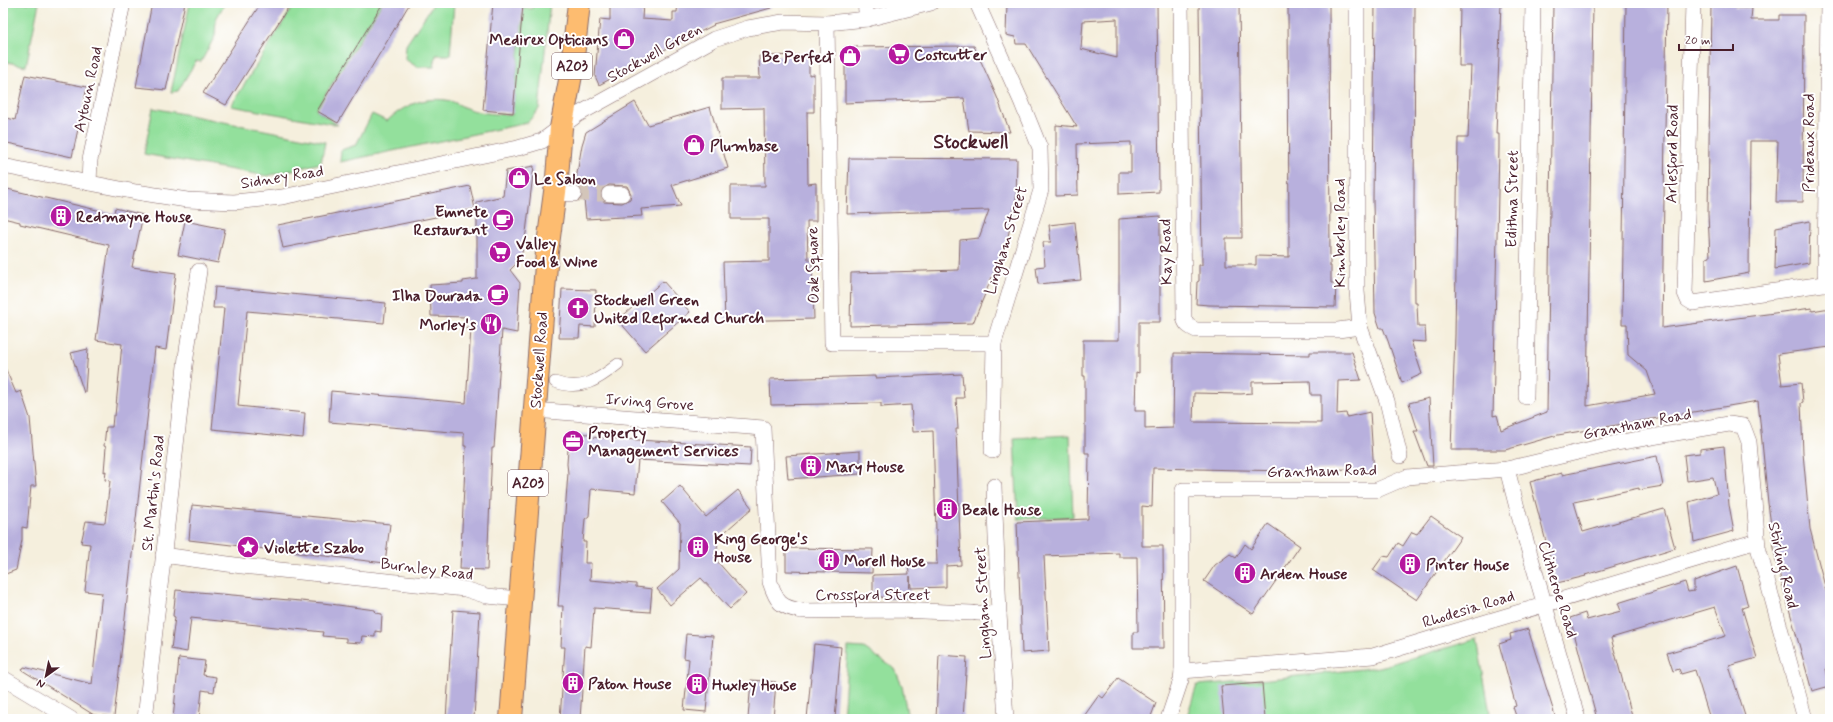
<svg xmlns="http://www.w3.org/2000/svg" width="1833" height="722" viewBox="0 0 1833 722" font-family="Mynerve,sans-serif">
<rect width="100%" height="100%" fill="#fff"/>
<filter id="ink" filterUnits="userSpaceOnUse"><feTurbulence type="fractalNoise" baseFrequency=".025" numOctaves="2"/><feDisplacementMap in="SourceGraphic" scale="8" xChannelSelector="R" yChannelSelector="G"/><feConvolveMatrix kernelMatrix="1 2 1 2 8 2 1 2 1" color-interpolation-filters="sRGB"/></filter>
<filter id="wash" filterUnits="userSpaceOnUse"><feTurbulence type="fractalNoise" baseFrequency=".012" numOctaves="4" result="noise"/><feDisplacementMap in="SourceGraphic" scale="16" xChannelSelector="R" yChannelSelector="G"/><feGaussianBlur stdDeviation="0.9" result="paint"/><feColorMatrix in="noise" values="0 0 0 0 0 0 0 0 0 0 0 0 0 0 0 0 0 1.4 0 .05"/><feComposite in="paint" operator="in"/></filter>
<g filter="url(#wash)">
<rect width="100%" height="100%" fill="#f5efdd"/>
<g fill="#93e09c" stroke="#6e8064">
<polygon points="3,3 39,3 26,66 3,61"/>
<polygon points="190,3 225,3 216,19 215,36 201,62 196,61 178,91 171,92"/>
<polygon points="295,3 382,3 316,110 338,125 231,106"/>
<polygon points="434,3 454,3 450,55 436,55 434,67 417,67 405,59 406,45"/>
<path d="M533 3H550L539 109 527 123 340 162 341 150 356 145 372 114 387 121C404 105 423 97 446 100 454 101 462 107 469 109 483 114 498 114 512 115L524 7 532 9Z"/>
<polygon points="153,108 325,142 321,163 267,176 144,154"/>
<polygon points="1070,435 1073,517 1018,519 1014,438"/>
<polygon points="1477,639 1491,719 1186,719 1197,685 1270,679 1380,667"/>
<polygon points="848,647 864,648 895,669 902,686 908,719 843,719"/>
</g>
<g id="blocks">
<g fill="#b8b0dd" fill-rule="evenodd">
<polygon points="152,3 185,3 166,90 136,87"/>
<polygon points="261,3 291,3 226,105 203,93"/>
<polygon points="383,3 410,3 338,123 317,111"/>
<polygon points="493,3 523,5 513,113 483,110"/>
<polygon points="610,3 643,3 642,19 673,21 673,12 677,12 678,3 770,3 771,8 713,24 714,25 648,58 648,59 599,85 595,76 600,19 610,20"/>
<path d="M1007 3H1157L1159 192 1119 194V172H1131V142L1077 144 1078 195 1056 196V125L1077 127 1026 44H1016L1015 37 1006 35ZM1117 19V58L1081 49 1083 21Z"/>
<polygon points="1199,3 1239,3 1242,238 1226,238 1226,265 1256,265 1256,256 1289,257 1288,3 1329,3 1330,266 1331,266 1331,283 1336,283 1335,307 1209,305 1196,304 1197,282 1199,281 1199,265 1202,265"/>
<polygon points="1375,3 1415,3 1414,203 1415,303 1417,303 1418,327 1425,327 1426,342 1411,341 1422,374 1402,383 1388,341 1383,328 1380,328 1375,313 1373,200"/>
<polygon points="1460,3 1501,3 1496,134 1499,134 1499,148 1493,416 1497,415 1501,430 1547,412 1553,3 1593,3 1587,406 1655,394 1647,371 1628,355 1627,324 1622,324 1626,3 1667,3 1662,328 1812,308 1812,311 1830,308 1830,347 1778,354 1782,385 1801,383 1803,402 1801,403 1803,453 1810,529 1830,606 1830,668 1826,669 1830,686 1812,691 1776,562 1768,503 1758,401 1558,435 1505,450 1451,450 1455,335 1458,138 1468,138 1471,66 1459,66"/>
<polygon points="1711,3 1735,4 1735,8 1752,8 1751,20 1779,20 1779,15 1804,15 1803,202 1776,202 1778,141 1750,141 1749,273 1706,281 1706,258 1710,257 1708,214"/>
<polygon points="974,46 997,97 1010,132 969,131 964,98 845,103 845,47"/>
<polygon points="809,55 809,75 814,74 814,112 807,112 808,184 816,183 816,221 807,221 808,260 812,260 814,319 725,321 723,262 769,261 769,219 731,219 731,186 765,186 764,108 722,109 722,78 760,78 759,56"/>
<polygon points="25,75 87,87 72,157 3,142 3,117 15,120"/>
<path d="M635 102 648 125 710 107 728 168 672 185 681 206 641 209 642 216 586 219 584 199H582V190L575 185 582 145 586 132ZM609 185 627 186 631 194 630 199 622 203 604 202 600 194 601 190Z"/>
<polygon points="849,158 1017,159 1016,199 1007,241 973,323 850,326 851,273 959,270 960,240 979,238 989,210 847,214"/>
<polygon points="534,166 525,241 520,260 510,270 520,283 517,333 502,330 494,448 492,448 487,570 460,569 466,446 464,446 464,433 329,422 331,391 466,403 471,329 465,328 465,317 431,316 430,285 463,283 463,281 477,279 477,202 503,196 506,171"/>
<polygon points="470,186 475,209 283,248 278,225"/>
<polygon points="3,188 114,214 115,208 143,215 132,267 176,273 166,350 155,348 114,717 94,715 22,670 24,667 92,684 102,593 85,591 90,544 81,543 86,521 105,523 110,481 105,480 106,471 104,472 106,447 104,446 106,427 112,427 113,416 115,416 122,344 96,340 109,245 20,224 20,222 3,218"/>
<path d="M1160 216V322H1139V373L1136 372 1135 411H1145V429L1173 428 1174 353 1310 355V352H1352L1361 380 1338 381 1337 414 1346 413 1347 417 1370 412 1374 473 1350 474V469L1287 471 1153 468 1152 507 1142 506V546H1163L1164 648H1133V632H1138L1137 557H1119V553L1044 556 1049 651 1022 653 1017 522 1088 519 1089 453H1085V376H1083V340H1119V219ZM1310 381 1311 395H1321V423L1193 422 1194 393 1241 394 1252 393V382Z"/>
<polygon points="185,221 225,229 218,263 178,255"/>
<polygon points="1810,221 1809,263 1775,269 1776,227"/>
<polygon points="1075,222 1081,280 1038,284 1036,267 1045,266 1043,242 1051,242 1049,225"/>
<polygon points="663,281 690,312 645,351 618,320"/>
<polygon points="215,287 386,303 384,323 247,311 238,406 305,413 303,438 212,429 224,308 213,308"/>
<polygon points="562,289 596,290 595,327 580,326 579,338 559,338"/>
<polygon points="88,349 85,392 84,393 71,353"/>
<polygon points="3,363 16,393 21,391 30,418 36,486 31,486 27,528 22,527 22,540 16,570 3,575"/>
<polygon points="962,374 964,398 956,398 958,429 956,429 961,565 946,566 946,587 911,588 910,576 909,599 883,599 883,597 873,597 873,575 909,574 908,564 937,564 933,431 913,432 911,405 881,407 881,403 771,405 770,379 875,376 875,378"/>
<polygon points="1429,398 1433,466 1427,466 1414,431 1418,431 1409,403"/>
<polygon points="569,433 590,434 590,437 751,447 750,466 638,460 635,493 591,489 589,516 585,519 583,542 586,542 585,563 591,563 590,580 636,584 636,587 652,589 650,612 594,608 591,647 585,646 580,719 560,719 565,647 561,647 563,606 558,606 568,473 567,464"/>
<polygon points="1724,446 1729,505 1734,531 1694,542 1689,502 1717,494 1713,477 1687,481 1684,455 1700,453 1700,449"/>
<polygon points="860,451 860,474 788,479 786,456"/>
<polygon points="1657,456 1663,486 1639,490 1639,488 1574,502 1583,532 1664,509 1675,548 1585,575 1586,576 1557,583 1530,482 1562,473 1562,475"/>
<polygon points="680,486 706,517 738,490 752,508 718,538 716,560 746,594 730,609 701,578 670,605 657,589 679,569 680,523 662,502"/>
<polygon points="192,505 390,524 385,563 189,540"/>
<polygon points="1431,516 1461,537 1417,600 1373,570 1383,556 1389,557 1398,543 1403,546 1412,532 1417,534"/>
<polygon points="1268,524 1300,546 1253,614 1204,581 1215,565 1230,554 1236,558 1245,544 1251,549"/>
<polygon points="786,548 873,549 872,573 786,571"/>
<polygon points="1737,566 1748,606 1742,608 1757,658 1729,666 1746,719 1710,719 1695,670 1681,674 1679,669 1673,671 1667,653 1726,636 1715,607 1611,638 1633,719 1597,719 1570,618 1585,613 1587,620 1621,611 1618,603 1685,582 1688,592 1694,591 1694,581"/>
<polygon points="176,590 323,603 375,610 376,613 382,614 381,632 375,631 375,637 362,636 361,643 346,642 346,638 322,636 323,632 191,618 187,652 171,649 175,617 173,616"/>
<polygon points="453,610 480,612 474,719 446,719"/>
<polygon points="1528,629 1556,719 1517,719 1513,707 1516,706 1499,644 1511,640 1510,634"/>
<polygon points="686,634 713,636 706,712 684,710 689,659 684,658"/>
<polygon points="814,644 841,647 835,719 807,719"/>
<polygon points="939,655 967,657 963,719 936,719"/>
<polygon points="179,658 205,661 203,675 216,677 214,692 202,690 199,719 173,719"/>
<polygon points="1118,678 1156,703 1150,719 1082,719 1099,695 1103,698"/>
<polygon points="751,680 776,682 773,719 748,719"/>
<polygon points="1262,683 1265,719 1224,719 1221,686"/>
</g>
</g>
</g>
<g filter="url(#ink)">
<use href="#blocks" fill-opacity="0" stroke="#866869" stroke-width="1"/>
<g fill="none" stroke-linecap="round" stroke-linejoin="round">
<polyline stroke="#d3c5b9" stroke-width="15" stroke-dasharray="15 8" stroke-linecap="butt" points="574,194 609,194"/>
<g stroke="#866869" stroke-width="12">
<path id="pedestrian" d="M555 382C581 392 598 380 618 364"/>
</g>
<g stroke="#866869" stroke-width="16">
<g id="minor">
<polyline points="865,3 867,19"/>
<polyline points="977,3 1021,101 1040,148 1041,190 994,343 992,451"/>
<path d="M1181 3 1184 318C1186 325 1189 327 1196 330H1338L1360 327"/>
<polyline points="1357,3 1357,291 1360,327 1387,401 1400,456"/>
<polyline points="1693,3 1685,293 1688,300 1693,303 1830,283"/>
<polyline points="827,23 832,343 994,343"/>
<polyline points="3,166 136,192 187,200 234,202 282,197 518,148 542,141 577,115 714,39 748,28 783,22 827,23 867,19 931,3"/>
<polyline points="89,183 90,160 123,3"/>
<polyline points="554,193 574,194"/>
<polyline points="609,194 622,194"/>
<polyline points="1827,284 1825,274 1828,3"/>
<polyline points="1526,397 1533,3"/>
<path d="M534 410 763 428 770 582C777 603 780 607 802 611L898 610 972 613"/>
<polyline points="1507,469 1522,527 1578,719"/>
<polyline points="994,486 999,614 1006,719"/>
<polyline points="163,555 242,566 465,589 487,596 519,599"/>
<polyline points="977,613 999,614"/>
<polyline points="1182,671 1373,656 1757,541"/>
<polyline points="3,678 71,719"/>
<polyline points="145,719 186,357 199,271"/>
<polyline points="1168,719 1181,680 1182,671 1182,496 1183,490 1377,490 1407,477 1507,469 1616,443 1729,424 1743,426 1749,442 1758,547 1805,719"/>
</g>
</g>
<g stroke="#866869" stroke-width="24">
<polyline id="trunk" points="511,719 547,252 557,177 561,128 571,75 579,3"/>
</g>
<use href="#pedestrian" stroke="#fff" stroke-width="11"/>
<use href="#minor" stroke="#fff" stroke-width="15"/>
<use href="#trunk" stroke="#fdbc70" stroke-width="22"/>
</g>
</g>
<defs>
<g id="shop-disc" transform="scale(1.15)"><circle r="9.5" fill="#b5179e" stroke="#fff"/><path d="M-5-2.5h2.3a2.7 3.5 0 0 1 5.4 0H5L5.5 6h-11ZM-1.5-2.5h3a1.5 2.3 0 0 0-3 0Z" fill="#fff"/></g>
<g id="supermarket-disc" transform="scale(1.15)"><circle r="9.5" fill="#b5179e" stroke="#fff"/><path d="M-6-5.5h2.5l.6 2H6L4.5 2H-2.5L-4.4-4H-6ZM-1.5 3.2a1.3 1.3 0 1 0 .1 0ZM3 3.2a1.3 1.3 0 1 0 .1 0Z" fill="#fff"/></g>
<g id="building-disc" transform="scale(1.15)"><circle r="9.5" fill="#b5179e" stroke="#fff"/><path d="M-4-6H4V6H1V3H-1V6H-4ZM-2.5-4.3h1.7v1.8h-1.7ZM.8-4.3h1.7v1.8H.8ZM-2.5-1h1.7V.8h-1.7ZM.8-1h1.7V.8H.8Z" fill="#fff"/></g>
<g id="cafe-disc" transform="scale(1.15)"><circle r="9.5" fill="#b5179e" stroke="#fff"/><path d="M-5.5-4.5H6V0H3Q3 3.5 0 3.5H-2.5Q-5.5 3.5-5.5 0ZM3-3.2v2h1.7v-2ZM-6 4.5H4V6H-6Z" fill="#fff"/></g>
<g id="church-disc" transform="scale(1.15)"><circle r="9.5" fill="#b5179e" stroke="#fff"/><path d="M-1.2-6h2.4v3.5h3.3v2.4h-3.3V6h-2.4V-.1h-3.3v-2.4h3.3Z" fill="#fff"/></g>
<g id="restaurant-disc" transform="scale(1.15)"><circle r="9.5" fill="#b5179e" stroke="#fff"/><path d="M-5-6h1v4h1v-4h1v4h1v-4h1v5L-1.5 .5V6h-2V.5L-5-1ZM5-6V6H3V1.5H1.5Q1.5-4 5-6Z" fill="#fff"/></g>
<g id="office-disc" transform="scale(1.15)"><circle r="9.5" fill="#b5179e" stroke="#fff"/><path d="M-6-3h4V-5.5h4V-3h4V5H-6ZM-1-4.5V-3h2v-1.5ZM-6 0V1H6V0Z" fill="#fff"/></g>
<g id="sight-disc" transform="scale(1.15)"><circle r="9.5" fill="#b5179e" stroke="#fff"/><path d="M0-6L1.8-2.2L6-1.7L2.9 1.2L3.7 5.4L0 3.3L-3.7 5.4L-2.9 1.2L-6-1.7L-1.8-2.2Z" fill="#fff"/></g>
</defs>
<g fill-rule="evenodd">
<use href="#shop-disc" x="624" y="39"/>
<use href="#supermarket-disc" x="899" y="54"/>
<use href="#shop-disc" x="850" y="56"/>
<use href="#shop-disc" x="694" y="145"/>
<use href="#shop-disc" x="519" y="178"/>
<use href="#building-disc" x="61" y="216"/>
<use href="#cafe-disc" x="503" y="220"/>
<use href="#supermarket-disc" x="500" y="252"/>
<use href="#cafe-disc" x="498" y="295"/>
<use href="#church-disc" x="578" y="308"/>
<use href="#restaurant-disc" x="491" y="324"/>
<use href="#office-disc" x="573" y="441"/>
<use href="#building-disc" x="811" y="466"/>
<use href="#building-disc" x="947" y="509"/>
<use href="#sight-disc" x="248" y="547"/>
<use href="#building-disc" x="698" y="547"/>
<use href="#building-disc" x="829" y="560"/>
<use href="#building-disc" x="1410" y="564"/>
<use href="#building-disc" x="1245" y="573"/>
<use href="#building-disc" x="573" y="683"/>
<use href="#building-disc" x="697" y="684"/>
</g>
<g text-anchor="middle" stroke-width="4" stroke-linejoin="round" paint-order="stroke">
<g fill="#fff" stroke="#80626b" stroke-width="1">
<rect x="552" y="53" width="40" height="26" rx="3"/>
<rect x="508" y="470" width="40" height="26" rx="3"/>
</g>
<g font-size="15" font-weight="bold" fill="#4a1f2b">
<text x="572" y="71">A203</text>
<text x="528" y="488">A203</text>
</g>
<g font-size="16" font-weight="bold" fill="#4a1f2b" stroke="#fff" text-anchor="start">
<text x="608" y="45" text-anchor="end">Medirex Opticians</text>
<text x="914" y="60">Costcutter</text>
<text x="834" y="62" text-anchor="end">Be Perfect</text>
<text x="710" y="151">Plumbase</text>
<text x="534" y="184">Le Saloon</text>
<text x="488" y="217" text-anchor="end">Emnete<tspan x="488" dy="18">Restaurant</tspan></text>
<text x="76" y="222">Redmayne House</text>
<text x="516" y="249">Valley<tspan x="516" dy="18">Food &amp; Wine</tspan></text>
<text x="482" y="301" text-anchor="end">Ilha Dourada</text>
<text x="594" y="305">Stockwell Green<tspan x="594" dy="18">United Reformed Church</tspan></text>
<text x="476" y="330" text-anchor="end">Morley's</text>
<text x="588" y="438">Property<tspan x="588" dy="18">Management Services</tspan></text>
<text x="826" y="472">Mary House</text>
<text x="962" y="515">Beale House</text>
<text x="714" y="544">King George's<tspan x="714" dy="18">House</tspan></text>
<text x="264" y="553">Violette Szabo</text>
<text x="844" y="566">Morell House</text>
<text x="1426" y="570">Pinter House</text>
<text x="1260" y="579">Arden House</text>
<text x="588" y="689">Paton House</text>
<text x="712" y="690">Huxley House</text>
</g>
<g font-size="16" fill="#4a1f2b" stroke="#fff">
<text transform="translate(654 52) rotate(-29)" y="6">Stockwell Green</text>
<text transform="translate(87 89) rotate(-78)" y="6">Aytoun Road</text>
<text transform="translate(1808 143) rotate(-90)" y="6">Prideaux Road</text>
<text transform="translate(1671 154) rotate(-89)" y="6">Arlesford Road</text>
<text transform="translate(282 176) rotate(-9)" y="6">Sidney Road</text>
<text transform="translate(1511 199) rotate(-89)" y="6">Edithna Street</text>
<text transform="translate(1339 233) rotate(-90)" y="6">Kimberley Road</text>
<text transform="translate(1005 240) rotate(-73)" y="6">Lingham Street</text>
<text transform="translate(1165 252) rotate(-91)" y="6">Kay Road</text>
<text transform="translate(812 265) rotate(-91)" y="6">Oak Square</text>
<text transform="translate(538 360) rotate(-86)" y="6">Stockwell Road</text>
<text transform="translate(650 401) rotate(4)" y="6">Irving Grove</text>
<text transform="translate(1637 423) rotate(-11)" y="6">Grantham Road</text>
<text transform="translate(1322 470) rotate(-1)" y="6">Grantham Road</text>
<text transform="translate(152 493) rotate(-84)" y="6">St. Martin's Road</text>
<text transform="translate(1784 565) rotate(77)" y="6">Stirling Road</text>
<text transform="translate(427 568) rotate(7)" y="6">Burnley Road</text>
<text transform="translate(1559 589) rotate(73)" y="6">Clitheroe Road</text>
<text x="873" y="600">Crossford Street</text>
<text transform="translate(982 603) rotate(-93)" y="6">Lingham Street</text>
<text transform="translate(1468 608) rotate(-17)" y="6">Rhodesia Road</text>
</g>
<g font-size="20" font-weight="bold" fill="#4a1f2b" stroke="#fff">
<text x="971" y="148">Stockwell</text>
</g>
</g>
<rect width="1833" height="722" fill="none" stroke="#fff" stroke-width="16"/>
<g transform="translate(46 676) rotate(213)" stroke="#ffffff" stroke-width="3" paint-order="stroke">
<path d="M0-3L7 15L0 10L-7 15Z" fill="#4a1f2b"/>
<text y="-6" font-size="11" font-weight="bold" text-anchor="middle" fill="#4a1f2b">N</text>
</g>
<path d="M1679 44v6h54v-6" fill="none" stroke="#4a1f2b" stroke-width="2"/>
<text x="1685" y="44" font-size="12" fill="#4a1f2b" stroke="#ffffff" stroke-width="3" paint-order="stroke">20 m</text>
</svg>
